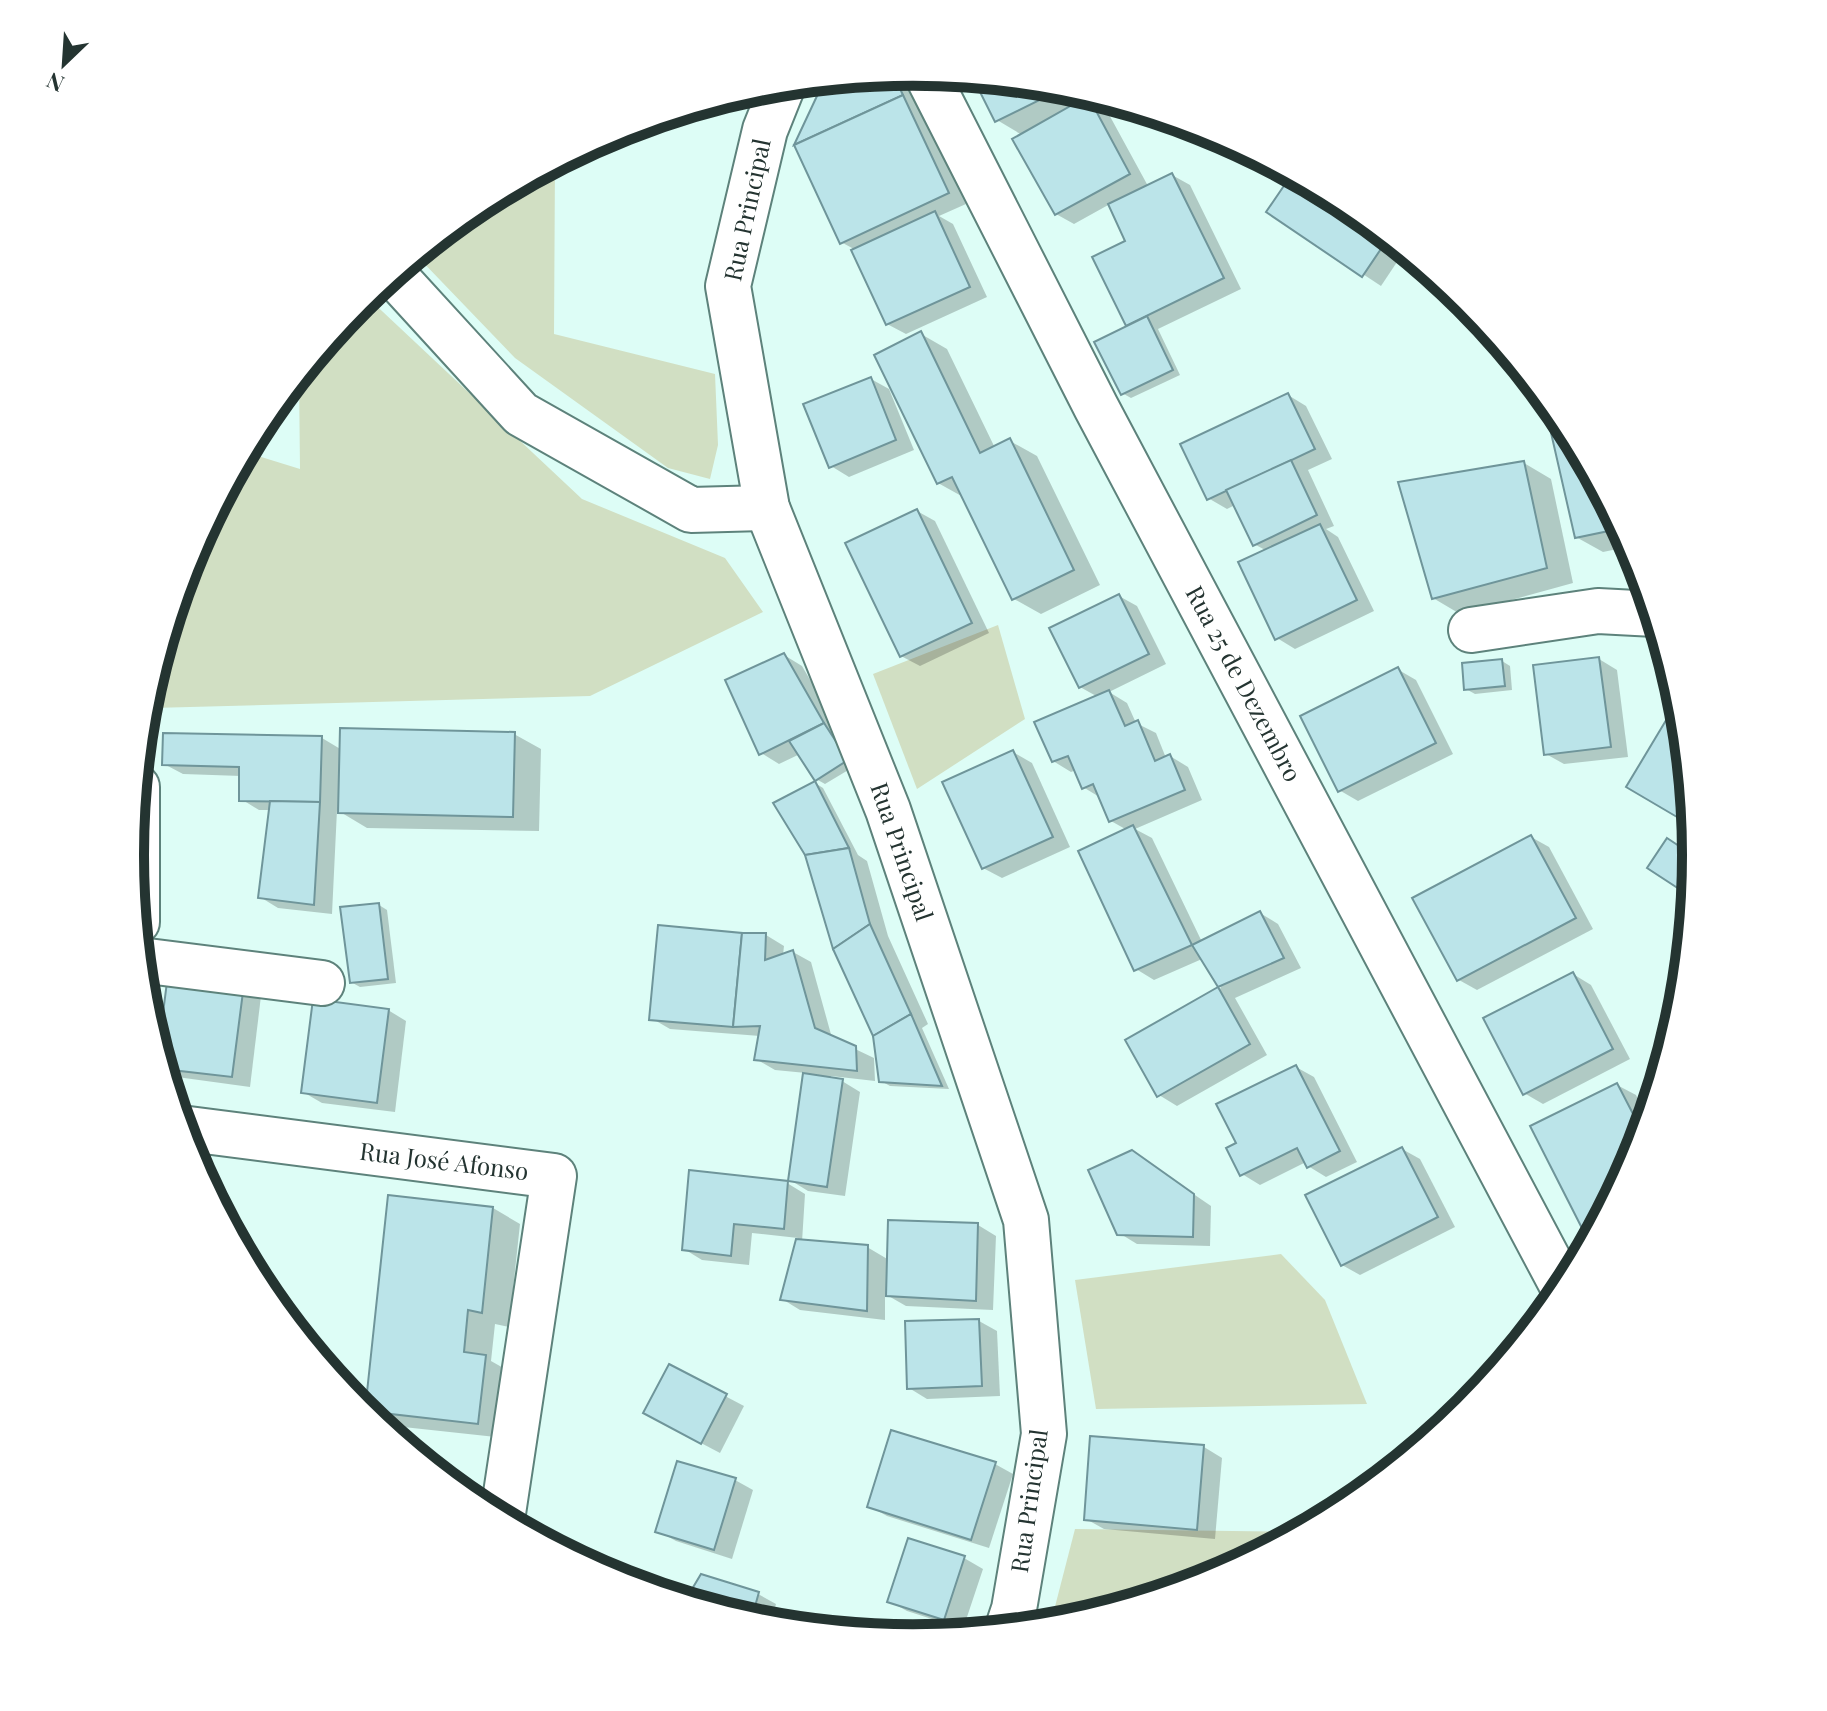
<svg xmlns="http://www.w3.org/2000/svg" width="1827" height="1711" viewBox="0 0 1827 1711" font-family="'Playfair Display',serif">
<rect width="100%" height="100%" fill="#ddfdf6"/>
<g fill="#d1dfc3">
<polygon points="555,163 554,334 715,374 718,445 710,479 668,468 515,358 416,255 479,204"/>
<polygon points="366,296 582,499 725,558 763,612 590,696 152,708 159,656 190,555 245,452 300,469 299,376"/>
<polygon points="998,625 1025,719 917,789 873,674"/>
<polygon points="1281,1254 1325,1300 1367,1404 1096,1409 1075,1280"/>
<polygon points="1075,1529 1301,1532 1213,1580 1066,1624 1050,1626"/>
</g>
<g fill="#0003">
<polygon points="902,73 906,75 966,204 939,216 953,224 987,297 906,334 887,324 852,248 841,242 796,145 826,81"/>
<polygon points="976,78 1067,87 1102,98 1093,102 1106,109 1148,186 1172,175 1190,185 1241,289 1158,329 1180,375 1131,398 1122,393 1131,326 1128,325 1128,242 1110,204 1074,224 1056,214 1022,135 997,120"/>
<polygon points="1294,175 1349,204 1405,250 1381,286 1269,212"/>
<polygon points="921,334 947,349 995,448 1010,441 1037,456 1100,585 1041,614 1014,599 965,498 938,483"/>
<polygon points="871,379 889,389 914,450 849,477 831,466"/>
<polygon points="1288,395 1306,406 1332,459 1308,470 1334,526 1326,529 1338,537 1374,611 1295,649 1277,638 1267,551 1254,544 1235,505 1227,509 1208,498"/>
<polygon points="1551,403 1565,421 1632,546 1603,552 1576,537 1547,404"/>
<polygon points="1524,463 1551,479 1573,583 1460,614 1433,598"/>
<polygon points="917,511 935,521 989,633 920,666 901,656"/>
<polygon points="1119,596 1137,606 1166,664 1109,692 1127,703 1136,723 1156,733 1166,758 1170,756 1188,767 1202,800 1135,829 1152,838 1202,942 1260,913 1278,924 1301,968 1235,998 1267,1055 1177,1106 1159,1095 1127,1041 1221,988 1202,959 1154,980 1136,969 1127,830 1111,821 1101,798 1083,787 1076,770 1071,772 1053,761 1098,697 1080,687"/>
<polygon points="784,655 802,666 841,733 855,766 825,784 816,779 800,754 779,764 761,753"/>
<polygon points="1599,659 1617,670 1628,757 1564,764 1546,754"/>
<polygon points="1502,661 1510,666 1512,690 1475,694 1466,689"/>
<polygon points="1397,669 1416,680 1453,754 1358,801 1339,790"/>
<polygon points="514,734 541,749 539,831 367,828 337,810 332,914 278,908 260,897 271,810 259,810 241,799 241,776 183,774 164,764 322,738 342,750"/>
<polygon points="1013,752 1032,763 1070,847 1002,878 983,868"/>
<polygon points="815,783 823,788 858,855 867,861 888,936 928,1024 922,1028 949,1089 890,1086 881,1081 875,1036"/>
<polygon points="1531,837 1549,847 1593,929 1477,990 1459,980"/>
<polygon points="379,905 387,910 396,983 360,987 351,982"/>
<polygon points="766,935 784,946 783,955 793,952 811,962 832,1038 874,1058 875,1081 831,1076 831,1079 842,1081 860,1092 845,1196 808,1191 790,1180 806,1073 775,1070 756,1059 760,1036 670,1029 651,1018"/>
<polygon points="1573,974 1591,985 1630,1059 1543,1104 1524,1093"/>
<polygon points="170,976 261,996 250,1087 177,1077 164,1070 160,1057"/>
<polygon points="388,1010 406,1021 395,1112 322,1103 303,1092"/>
<polygon points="1296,1067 1314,1077 1357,1162 1326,1177 1308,1166 1306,1162 1260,1185 1242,1174 1238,1144"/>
<polygon points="1617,1085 1636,1095 1648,1120 1637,1156 1593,1239 1588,1236"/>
<polygon points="1402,1149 1420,1159 1455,1227 1360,1275 1342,1265"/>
<polygon points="1132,1152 1211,1206 1210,1246 1137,1244 1119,1233"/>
<polygon points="787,1183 805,1194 802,1242 867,1247 889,1260 978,1225 996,1236 993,1310 906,1306 885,1294 885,1320 800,1310 782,1299 798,1238 752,1233 749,1265 702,1260 684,1249"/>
<polygon points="493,1208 520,1224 509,1327 495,1324 491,1361 512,1373 505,1438 394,1426 367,1410"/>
<polygon points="979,1321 997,1331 1000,1396 927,1399 909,1388"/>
<polygon points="670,1367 744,1406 720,1453 663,1423"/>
<polygon points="1204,1447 1222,1458 1215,1539 1104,1529 1086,1519"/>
<polygon points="995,1464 1013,1474 989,1548 887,1516 869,1506"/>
<polygon points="735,1480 753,1490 732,1559 676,1541 658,1531"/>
<polygon points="909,1540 964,1558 983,1569 963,1629 907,1611 889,1601"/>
<polygon points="652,1585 689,1596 758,1594 776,1604 770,1625 760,1624 651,1591"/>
</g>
<g fill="#bbe4e9" stroke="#6f959a" stroke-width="2">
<polygon points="893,74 903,95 794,145 824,81"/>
<polygon points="973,78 1066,87 995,122"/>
<polygon points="903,95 949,193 840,244 794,145"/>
<polygon points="1088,96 1130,174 1055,215 1012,139"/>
<polygon points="1172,173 1224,278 1126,326 1092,257 1125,241 1108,204"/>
<polygon points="1292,174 1349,204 1389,237 1362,277 1266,212"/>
<polygon points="935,211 970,287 886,325 851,250"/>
<polygon points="1147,316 1173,370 1121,395 1094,342"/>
<polygon points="921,331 980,453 1010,438 1074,570 1012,600 952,477 937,484 874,355"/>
<polygon points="871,377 896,440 829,468 803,404"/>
<polygon points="1288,393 1315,449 1207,500 1180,444"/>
<polygon points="1549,401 1565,421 1623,528 1575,538 1544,402"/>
<polygon points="1291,460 1317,515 1253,546 1226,490"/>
<polygon points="1524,461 1547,568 1432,599 1398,482"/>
<polygon points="917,509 972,623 900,657 845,543"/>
<polygon points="1320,524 1357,600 1275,640 1238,562"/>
<polygon points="1119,594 1149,654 1079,688 1049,628"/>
<polygon points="784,653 824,723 759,755 725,680"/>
<polygon points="1599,657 1611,747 1544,755 1533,665"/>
<polygon points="1502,659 1505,686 1464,690 1462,663"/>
<polygon points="1398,667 1436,743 1338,792 1300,716"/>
<polygon points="1109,690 1125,726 1138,720 1155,761 1170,754 1185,790 1109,822 1093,784 1082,789 1068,756 1052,762 1034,722"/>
<polygon points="1677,702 1682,704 1694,827 1626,787"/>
<polygon points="824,723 848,760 815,781 789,741"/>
<polygon points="340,728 515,732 513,817 338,813"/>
<polygon points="163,733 322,736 320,802 239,801 239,767 162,765"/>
<polygon points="1013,750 1053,837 982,869 942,782"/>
<polygon points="815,781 849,848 805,855 773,803"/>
<polygon points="270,801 320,802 314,905 258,898"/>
<polygon points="1133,825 1192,945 1134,971 1078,851"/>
<polygon points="1531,835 1576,918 1457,981 1412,898"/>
<polygon points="1667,838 1697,858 1693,898 1647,868"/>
<polygon points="849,848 870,924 833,949 805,855"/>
<polygon points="379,903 388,979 350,983 340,907"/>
<polygon points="1260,911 1284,958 1218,987 1192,945"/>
<polygon points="870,924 911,1014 873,1036 833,949"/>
<polygon points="658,925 742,933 733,1027 649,1020"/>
<polygon points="742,933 766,933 765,960 793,950 815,1028 856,1046 857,1071 754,1060 760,1026 733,1027"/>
<polygon points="1573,972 1613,1049 1523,1095 1483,1018"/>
<polygon points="168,974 244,984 232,1077 163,1069 158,1052"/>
<polygon points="1218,987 1250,1044 1157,1097 1125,1040"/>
<polygon points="313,999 389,1009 377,1103 301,1093"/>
<polygon points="911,1014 942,1086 879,1082 873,1036"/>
<polygon points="1296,1065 1340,1151 1307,1168 1297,1148 1240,1176 1226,1148 1236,1143 1216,1104"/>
<polygon points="803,1073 843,1079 827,1187 788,1181"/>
<polygon points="1617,1083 1644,1135 1637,1156 1596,1233 1587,1238 1530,1126"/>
<polygon points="1402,1147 1438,1217 1341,1266 1305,1195"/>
<polygon points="1132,1150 1194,1194 1193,1237 1117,1235 1088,1170"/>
<polygon points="689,1170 788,1181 784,1229 734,1224 731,1256 682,1250"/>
<polygon points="388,1195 493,1207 482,1313 468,1310 464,1352 486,1355 478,1424 365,1411"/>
<polygon points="888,1220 978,1223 976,1301 886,1296"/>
<polygon points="796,1239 868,1245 867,1311 780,1300"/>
<polygon points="979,1319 982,1386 907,1389 905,1321"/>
<polygon points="669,1364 727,1394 701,1444 643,1413"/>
<polygon points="891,1430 996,1462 971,1540 867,1507"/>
<polygon points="1090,1436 1204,1445 1197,1530 1084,1520"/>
<polygon points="677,1461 736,1478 714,1550 655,1532"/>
<polygon points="908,1538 965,1556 944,1620 887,1602"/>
<polygon points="701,1574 759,1592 751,1621 649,1590 651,1583 689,1594"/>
</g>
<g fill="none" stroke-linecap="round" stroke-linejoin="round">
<g stroke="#5d827b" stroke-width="48">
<g id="minor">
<polyline points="926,73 1096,407 1565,1291"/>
<polyline points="783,85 765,130 728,286 767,508 888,810 1026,1220 1044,1434 1014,1609 1007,1630"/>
<polyline points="393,274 521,414 691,510 767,508"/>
<polyline points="1471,630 1598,611 1655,614"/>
<polyline points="137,922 137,787"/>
<polyline points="140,960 322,983"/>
<polyline points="181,1128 554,1176 502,1520"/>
</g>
</g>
<use href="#minor" stroke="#fff" stroke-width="44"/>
</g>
<g text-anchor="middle" stroke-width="6" stroke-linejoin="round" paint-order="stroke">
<g font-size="24" fill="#243431" stroke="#fff">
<text transform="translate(748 210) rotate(-78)" y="8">Rua Principal</text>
<text transform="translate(1243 684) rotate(62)" y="8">Rua 25 de Dezembro</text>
<text transform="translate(901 852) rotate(71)" y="8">Rua Principal</text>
<text transform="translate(444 1162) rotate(7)" y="8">Rua José Afonso</text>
<text transform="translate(1030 1501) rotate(-82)" y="8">Rua Principal</text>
</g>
</g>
<path d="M0 0H1827V1711H0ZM144 855a769 769 0 1 1 1538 0a769 769 0 1 1-1538 0Z" fill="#fff" fill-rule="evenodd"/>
<path fill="none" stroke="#243431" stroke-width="10" d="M144 855a769 769 0 1 1 1538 0a769 769 0 1 1-1538 0Z"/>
<g transform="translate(64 64) rotate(205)" stroke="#ffffff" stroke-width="6" paint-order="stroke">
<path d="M0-6L14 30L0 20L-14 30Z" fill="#243431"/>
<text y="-12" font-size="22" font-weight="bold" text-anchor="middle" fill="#243431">N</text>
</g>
</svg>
